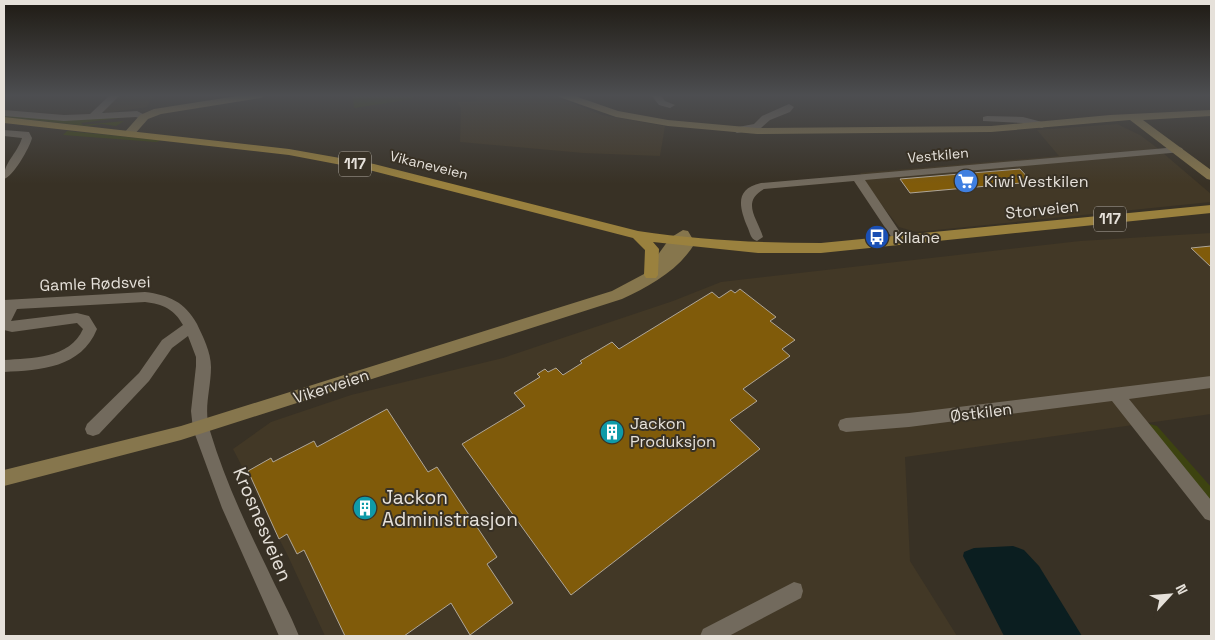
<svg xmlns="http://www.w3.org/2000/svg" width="1215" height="640" viewBox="0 0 1215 640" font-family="'Space Grotesk',sans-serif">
<rect width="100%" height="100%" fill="#383125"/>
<g fill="#423826">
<polygon points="118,95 160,95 150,101 147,107 105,113 103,110"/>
<polygon points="477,95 553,95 602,115 665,126 660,156 583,153 460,142 461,108 457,102 477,101"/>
<polygon points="1117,124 1140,135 1156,147 1211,194 1211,202 916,232 899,227 877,199 860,173 1059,156 1037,130"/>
<polygon points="1211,233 1211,414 905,457 910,561 957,636 325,636 288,556 233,449 271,422 351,395 503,358 673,301 721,282 1080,241"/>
</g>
<g fill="#3d4310">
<polygon points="353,95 412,95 413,99 354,108"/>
<polygon points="4,114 55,120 127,117 81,123 83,125 124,121 116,126 102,124 87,126 4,117"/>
<polygon points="67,131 159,140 160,141 156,142 63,135"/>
<polygon points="1146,423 1157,426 1211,487 1211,505"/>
</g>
<polygon fill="#0b1e20" points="1013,546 1024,550 1039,566 1082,636 1004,636 963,556 964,552 974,548"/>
<g fill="#805b0a" stroke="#afa698">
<polygon points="1020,169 1032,182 910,193 900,179"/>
<polygon points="1211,246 1211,267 1191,248"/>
<polygon points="740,289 776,317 770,321 795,340 782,349 790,356 743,389 757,401 730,420 760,449 571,595 462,444 525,406 514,393 540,377 537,374 545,369 548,372 556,368 563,375 582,363 580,361 612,342 619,349 712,292 719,298 731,290 735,293"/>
<polygon points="387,409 428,472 437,467 497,557 487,564 513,603 470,635 451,603 404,636 345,636 304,550 297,554 287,534 279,539 248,471 271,458 273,462 314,441 317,447"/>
</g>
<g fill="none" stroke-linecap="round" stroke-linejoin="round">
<g fill="#726a5d" fill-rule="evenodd">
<polygon points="110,95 120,95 102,113 137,111 149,117 144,120 136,117 64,121 4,116 4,110 64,115 90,114"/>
<polygon points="651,95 661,95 665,101 675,105 670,108 659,105"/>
<polygon points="789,104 794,107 790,112 770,120 761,128 737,133 732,130 733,128 754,124 762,116"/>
<polygon points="987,116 1023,117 1046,123 1047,125 1042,128 1023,123 983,121 983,117"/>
<path d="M4 130 29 132 32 138C30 147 13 177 4 179 3 163 17 154 22 138L4 136Z"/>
<path d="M1178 147 1182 148 1183 150 1182 152 865 180 906 241 900 245 896 244 854 181 764 189C741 202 757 218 763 237L757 241C750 239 750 232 747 226 739 206 735 189 761 183Z"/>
<path d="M145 292C169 295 185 302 197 324 203 337 211 352 211 367 211 389 203 409 210 431 224 478 245 523 267 568 277 590 290 613 299 636H279L222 508 193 429 191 411 196 366V357L188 336 172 348 149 381 99 434 93 436 87 434 85 429 87 424 139 373 162 340 183 325C174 309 163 304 145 302L17 309 11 321 77 313 89 316 97 329C81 368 41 370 4 372V360C31 358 70 359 83 329L77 323 12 332 4 330V300Z"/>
<polygon points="1211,376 1211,388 1129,399 1211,500 1211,521 1205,519 1112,401 909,427 846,432 840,430 838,425 840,420 846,418 909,413"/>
<polygon points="794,582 801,584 803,591 801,598 729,636 700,636 703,629"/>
</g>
<g fill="#86764d" fill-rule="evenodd">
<polygon points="243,95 266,95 261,98 161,114 148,119 133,136 129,137 123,134 140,115 154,109"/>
<polygon points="558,95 572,95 618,111 668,120 757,128 991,126 1110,115 1211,110 1211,116 1143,120 1211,170 1211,180 1207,179 1130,120 991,132 757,134 668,126 616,117 559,97"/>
<path d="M683 230 688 231 695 243C679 270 650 286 622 299L181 440 4 486V470L181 426 612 291 644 274 670 238Z"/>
</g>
<path fill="#9a813e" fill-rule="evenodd" d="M4 117 289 149 374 164 638 231C699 240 759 243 821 243L1211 205V213L821 253H758L653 242 659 249 658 275 656 278H646L644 275 645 250 633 238 373 171 289 155 4 123Z"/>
</g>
<linearGradient id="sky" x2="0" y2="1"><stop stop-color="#1f1b14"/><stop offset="0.52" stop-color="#4d4e51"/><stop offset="1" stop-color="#4d4e51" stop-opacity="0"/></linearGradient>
<rect width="1215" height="184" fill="url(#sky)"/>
<defs>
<g id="supermarket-disc" transform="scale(1.25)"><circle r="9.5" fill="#3f7fe0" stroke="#383125"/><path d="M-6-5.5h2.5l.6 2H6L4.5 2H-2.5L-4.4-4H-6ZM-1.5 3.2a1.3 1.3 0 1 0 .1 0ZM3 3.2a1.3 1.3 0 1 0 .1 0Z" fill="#fff"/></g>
<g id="bus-disc" transform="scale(1.25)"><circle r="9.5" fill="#1a4fb4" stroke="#383125"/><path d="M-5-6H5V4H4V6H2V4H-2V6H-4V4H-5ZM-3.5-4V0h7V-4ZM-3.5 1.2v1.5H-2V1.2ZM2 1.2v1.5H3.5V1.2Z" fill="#fff"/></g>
<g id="building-disc" transform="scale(1.25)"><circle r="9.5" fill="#0f9aa8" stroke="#383125"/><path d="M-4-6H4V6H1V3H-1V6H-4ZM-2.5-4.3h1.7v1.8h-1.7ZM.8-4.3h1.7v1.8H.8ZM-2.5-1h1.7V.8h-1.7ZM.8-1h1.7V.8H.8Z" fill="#fff"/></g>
</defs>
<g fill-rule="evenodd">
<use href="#supermarket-disc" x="966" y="181"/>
<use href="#bus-disc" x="877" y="237"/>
<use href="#building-disc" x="612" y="432"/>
<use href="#building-disc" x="365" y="508"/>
</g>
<g text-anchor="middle" stroke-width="4" stroke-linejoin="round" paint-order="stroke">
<g font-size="14" fill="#e6e1da" stroke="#383125">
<text transform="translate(938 155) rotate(-5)" y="5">Vestkilen</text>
<text transform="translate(429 165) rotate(14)" y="5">Vikaneveien</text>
</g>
<g fill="#383125" stroke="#b2aca4" stroke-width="1">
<rect x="339" y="151.5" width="32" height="25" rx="4"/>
<rect x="1094" y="206.5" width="32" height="25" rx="4"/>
</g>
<g font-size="15" font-weight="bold" fill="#e6e1da">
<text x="355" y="169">117</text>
<text x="1110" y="224">117</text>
</g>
<g font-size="16" fill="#e6e1da" stroke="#383125" text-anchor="start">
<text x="984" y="187">Kiwi Vestkilen</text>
<text x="894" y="243">Kilane</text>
<text x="630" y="429">Jackon<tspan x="630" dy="18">Produksjon</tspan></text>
</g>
<g font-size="16" fill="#e6e1da" stroke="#383125">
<text transform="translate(1042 209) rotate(-6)" y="6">Storveien</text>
<text transform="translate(95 283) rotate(-2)" y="6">Gamle Rødsvei</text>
<text transform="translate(331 386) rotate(-18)" y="6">Vikerveien</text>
<text transform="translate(981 412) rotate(-7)" y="6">Østkilen</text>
</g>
<g font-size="19" fill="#e6e1da" stroke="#383125" text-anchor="start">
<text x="382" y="504">Jackon<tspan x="382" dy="22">Administrasjon</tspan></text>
</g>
<g font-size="19" fill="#e6e1da" stroke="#383125">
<text transform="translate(263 524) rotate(67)" y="7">Krosnesveien</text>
</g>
</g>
<rect width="1215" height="640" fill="none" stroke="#e6e1da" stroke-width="10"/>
<g transform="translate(1170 595) rotate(64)" stroke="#383125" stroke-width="4" paint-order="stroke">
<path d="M0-4L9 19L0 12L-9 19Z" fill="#e6e1da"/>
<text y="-8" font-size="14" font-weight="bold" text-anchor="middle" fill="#e6e1da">N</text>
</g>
</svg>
